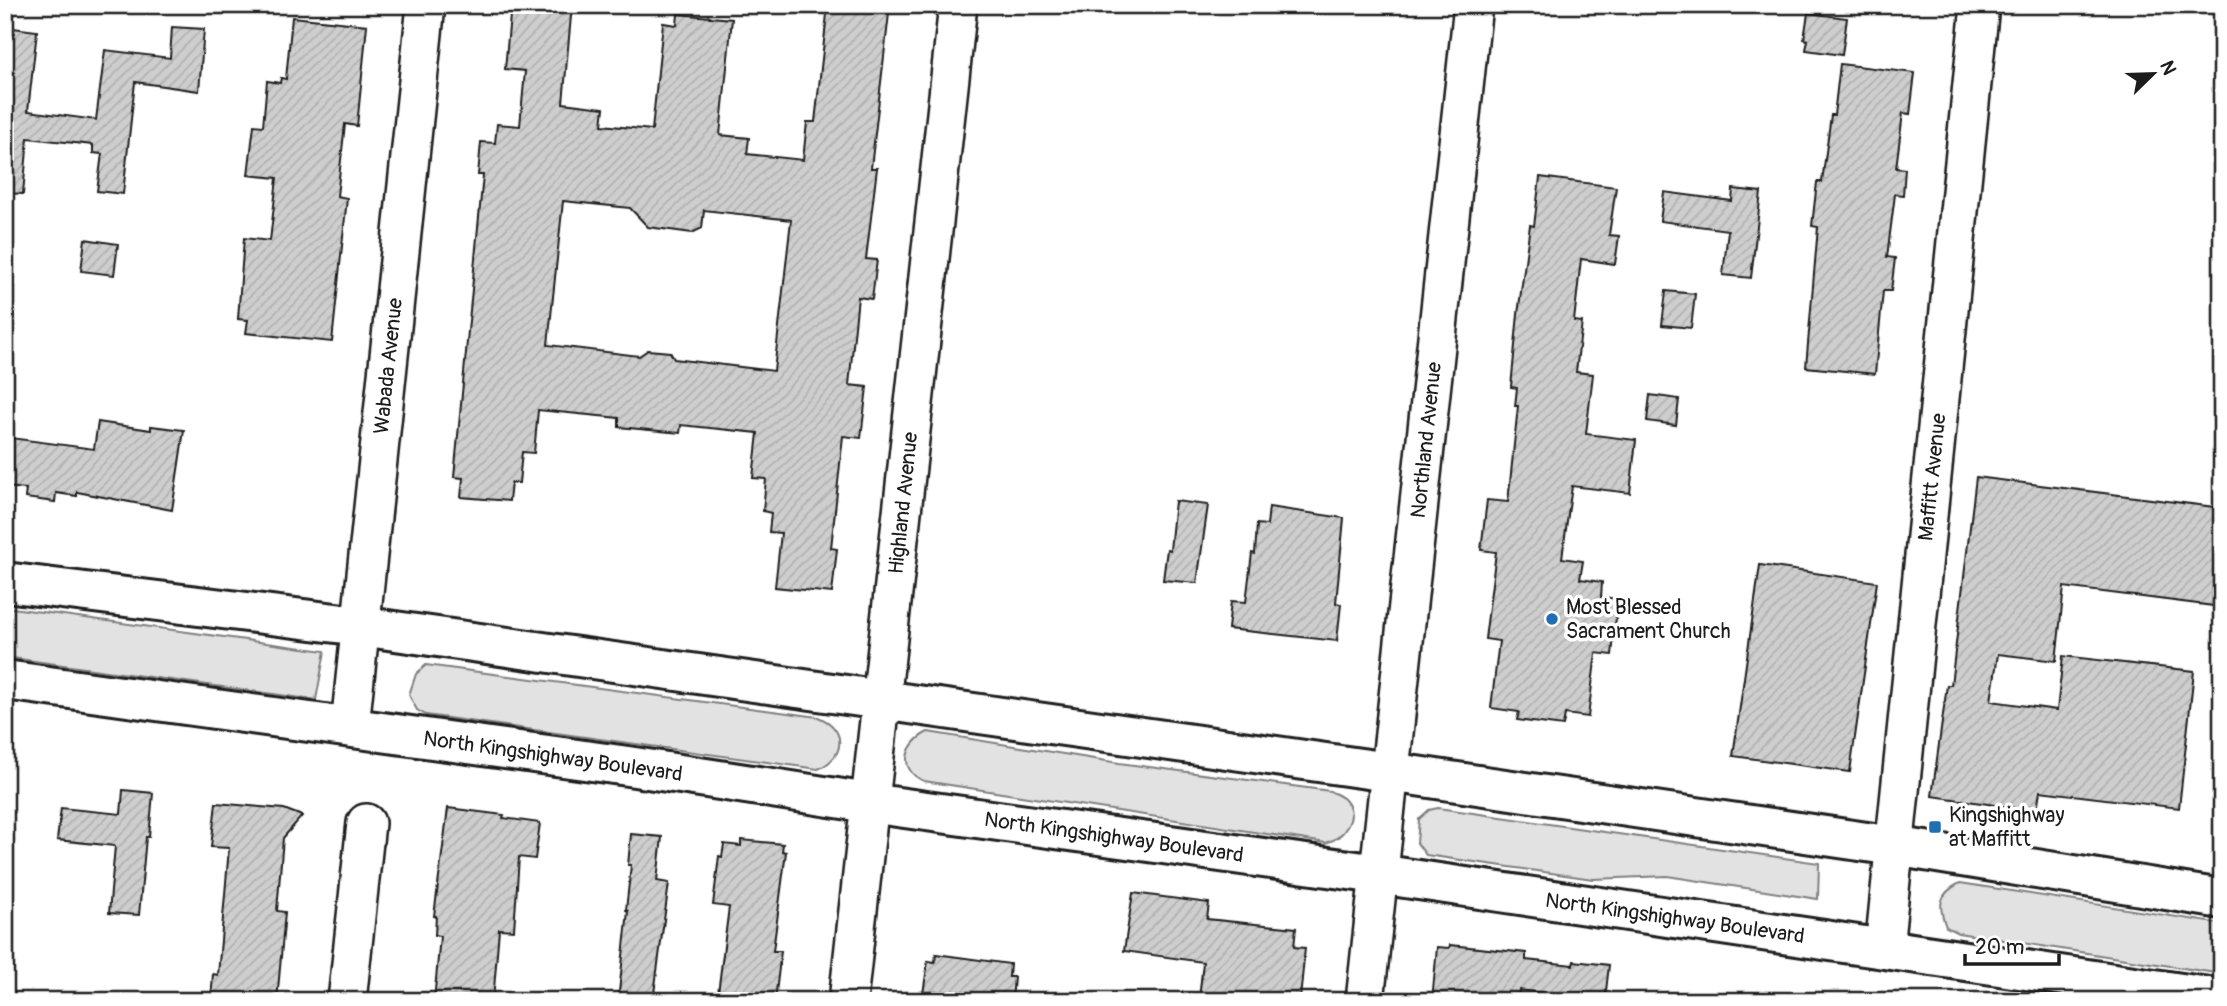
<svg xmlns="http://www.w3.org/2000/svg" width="2227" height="1006" viewBox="0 0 2227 1006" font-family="Pangolin,sans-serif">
<defs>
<pattern id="building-hatch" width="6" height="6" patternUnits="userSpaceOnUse" patternTransform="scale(1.75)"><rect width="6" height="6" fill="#cecece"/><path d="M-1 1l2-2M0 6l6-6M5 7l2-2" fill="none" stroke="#b0b0b0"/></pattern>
</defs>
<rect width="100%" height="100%" fill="#fff"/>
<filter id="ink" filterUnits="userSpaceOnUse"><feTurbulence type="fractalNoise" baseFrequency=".0143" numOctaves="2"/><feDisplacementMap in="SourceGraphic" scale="14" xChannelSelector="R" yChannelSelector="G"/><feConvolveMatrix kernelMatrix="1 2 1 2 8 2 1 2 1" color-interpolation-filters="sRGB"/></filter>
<g filter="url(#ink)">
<g fill="#e2e2e2" stroke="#7f7f7f" stroke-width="2">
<polygon points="5,607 325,651 316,700 5,657"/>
<path d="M426 665 818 717C847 728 846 757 818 769L426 715 417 710 409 695 416 674Z"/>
<path d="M928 732 1119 763 1330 791C1335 794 1342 796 1345 800 1360 817 1343 838 1326 843L924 781C897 770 905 743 928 732Z"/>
<polygon points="1438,808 1819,863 1818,899 1667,876 1593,879 1426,855 1417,843 1419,819 1429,810"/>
<path d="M1960 883 2222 924V974L1958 933 1946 927C1938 905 1938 894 1960 883Z"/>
</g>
<g fill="url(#building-hatch)" stroke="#1c1c1c" stroke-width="2" fill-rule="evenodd">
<path d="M511 5H572L563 103 604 108 602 125 652 130 663 23 677 25 678 14 732 19 720 135 749 138 747 154 803 160 807 122H815L828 5H890L871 168H877L866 259 877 260 872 299 858 297 849 385 867 387 861 438 843 436 831 548 837 549 832 593 775 587 781 533 769 532 771 513 763 511 766 479 753 478 758 433 681 425 680 433 619 427V418L538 410 534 453 522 452 519 483H511L509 501 461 497 463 478 454 477 483 175H478L481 142 495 143 497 124 520 126 525 71 505 69ZM563 201 630 208 648 227 692 233 702 228 704 210 791 220 774 371 674 359 670 352 648 350 639 356 548 345Z"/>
<polygon points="1808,13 1847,18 1842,55 1806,50 1808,40 1804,39"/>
<polygon points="292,17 367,25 357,126 345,124 337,196 347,198 332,342 246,333 248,320 238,319 244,238 270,241 277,178 248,175 254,125 263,126 267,81 280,83 281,78 286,79"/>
<polygon points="5,27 37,31 28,111 96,120 105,50 170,58 172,27 204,29 199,91 135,82 123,194 97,191 102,154 93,153 93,145 28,138 23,194 5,193"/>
<polygon points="1840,64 1915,73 1910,114 1903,113 1896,168 1905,169 1903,195 1895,194 1887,257 1895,258 1891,291 1883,291 1875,374 1806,367 1818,227 1812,226 1817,182 1822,182 1831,115 1834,115"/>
<polygon points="1540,177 1616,187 1609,235 1619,236 1615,264 1581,259 1574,321 1582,322 1576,372 1593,374 1586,434 1636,440 1630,493 1572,486 1562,558 1583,561 1580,579 1602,582 1601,597 1618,599 1612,655 1596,653 1588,717 1565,714 1563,726 1517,720 1519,712 1491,708 1499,641 1485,639 1496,552 1481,550 1487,500 1508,502 1518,406 1515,406 1517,388 1511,387 1518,314 1530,225 1534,226"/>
<polygon points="1733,189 1761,192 1751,278 1723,275 1728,230 1660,221 1664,192 1732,201"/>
<polygon points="85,239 118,244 114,275 81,271"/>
<polygon points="1666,291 1695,294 1691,328 1662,325"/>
<polygon points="1650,395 1679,399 1676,425 1647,421"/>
<polygon points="98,422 151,430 151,426 184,430 172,510 77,492 77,496 56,493 55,502 25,498 26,489 5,487 11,438 94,449"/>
<polygon points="1976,477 2222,508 2222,607 2064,587 2056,661 1998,654 1991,701 2057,710 2063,656 2194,671 2179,808 2040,791 2037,811 1932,796 1947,685 1951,685"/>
<polygon points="1175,501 1208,505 1197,583 1163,580 1167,549 1170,550"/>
<polygon points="1269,507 1344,518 1336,603 1341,604 1337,641 1228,629 1231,601 1246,602 1252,553 1255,554 1257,524 1267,525"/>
<polygon points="1760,565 1877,582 1850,772 1733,756"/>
<polygon points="123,790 153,793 149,837 146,837 139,915 109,913 115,846 57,840 61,808 121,814"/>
<polygon points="216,803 284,809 302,816 283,838 277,911 285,912 277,1001 211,1001 213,974 218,975 229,848 211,847"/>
<polygon points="448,808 504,815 503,818 540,823 535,859 519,857 514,930 499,929 493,1001 434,1001 440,936 435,935 436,916 434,916"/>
<polygon points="631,834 662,837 657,881 669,883 653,1001 618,1001 628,911 626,910 631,865 628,865"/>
<polygon points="741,840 783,844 782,851 786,852 773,951 781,951 775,1001 717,1001 729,907 713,905 719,856 722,857 724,844 741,846"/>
<polygon points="1133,893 1209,903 1207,919 1296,928 1294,947 1305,948 1300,999 1216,1001 1199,999 1203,962 1124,951"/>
<polygon points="1450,945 1526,953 1526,960 1573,965 1574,961 1609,965 1605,1000 1519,990 1518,1001 1432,1001 1437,947 1449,948"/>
<polygon points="936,954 1010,964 1009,977 1014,977 1012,1001 931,1001 932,996 923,994 928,961 935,962"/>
</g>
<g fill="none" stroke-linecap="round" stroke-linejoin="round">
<g stroke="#1c1c1c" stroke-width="42">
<g id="street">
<polyline points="350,726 426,5"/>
<polyline points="1884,949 1980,5"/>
<polyline points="347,1001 366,823"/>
<polyline points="848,1001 958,5"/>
<polyline points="1365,1001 1473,5"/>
</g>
</g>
<g stroke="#1c1c1c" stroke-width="44">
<g id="primary">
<polyline points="5,582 360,626 1389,772 1894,846 2222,899"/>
<polyline points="5,680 628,766 869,803 1378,874 2222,999"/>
</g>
</g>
<use href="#street" stroke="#fff" stroke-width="37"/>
<use href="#primary" stroke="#fff" stroke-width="38"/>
</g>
</g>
<g fill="#1f6fb2" stroke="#fff" stroke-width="2.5">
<circle cx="1552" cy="619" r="7"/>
<rect x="1928" y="820" width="14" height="14" rx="3.5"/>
</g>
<g text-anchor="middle" stroke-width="7" stroke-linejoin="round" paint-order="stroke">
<g font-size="21" fill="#1c1c1c" stroke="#fff">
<text transform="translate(388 366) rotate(-84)" y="7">Wabada Avenue</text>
<text transform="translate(1426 440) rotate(-84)" y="7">Northland Avenue</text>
<text transform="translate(1932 477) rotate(-84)" y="7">Maffitt Avenue</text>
<text transform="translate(903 503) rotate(-84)" y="7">Highland Avenue</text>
<text transform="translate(553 756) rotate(8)" y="7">North Kingshighway Boulevard</text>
<text transform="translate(1114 837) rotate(8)" y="7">North Kingshighway Boulevard</text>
<text transform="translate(1675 918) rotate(8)" y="7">North Kingshighway Boulevard</text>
</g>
<g font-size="21" fill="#1c1c1c" stroke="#fff" text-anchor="start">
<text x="1566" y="614">Most Blessed<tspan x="1566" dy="24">Sacrament Church</tspan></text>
<text x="1949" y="822">Kingshighway<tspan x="1949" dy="24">at Maffitt</tspan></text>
</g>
</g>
<rect width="2227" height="1006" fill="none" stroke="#fff" stroke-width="28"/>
<rect x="14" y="14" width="2199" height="978" fill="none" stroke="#1c1c1c" stroke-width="2.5" filter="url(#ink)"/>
<g transform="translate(2153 74) rotate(67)" stroke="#ffffff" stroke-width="5" paint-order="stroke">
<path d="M0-5L12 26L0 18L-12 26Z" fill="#1c1c1c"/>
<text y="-10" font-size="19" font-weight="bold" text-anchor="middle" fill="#1c1c1c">N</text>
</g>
<path d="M1965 954v10h94v-10" fill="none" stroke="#1c1c1c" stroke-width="3.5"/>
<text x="1975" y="954" font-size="21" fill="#1c1c1c" stroke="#ffffff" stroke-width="5" paint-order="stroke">20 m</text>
</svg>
